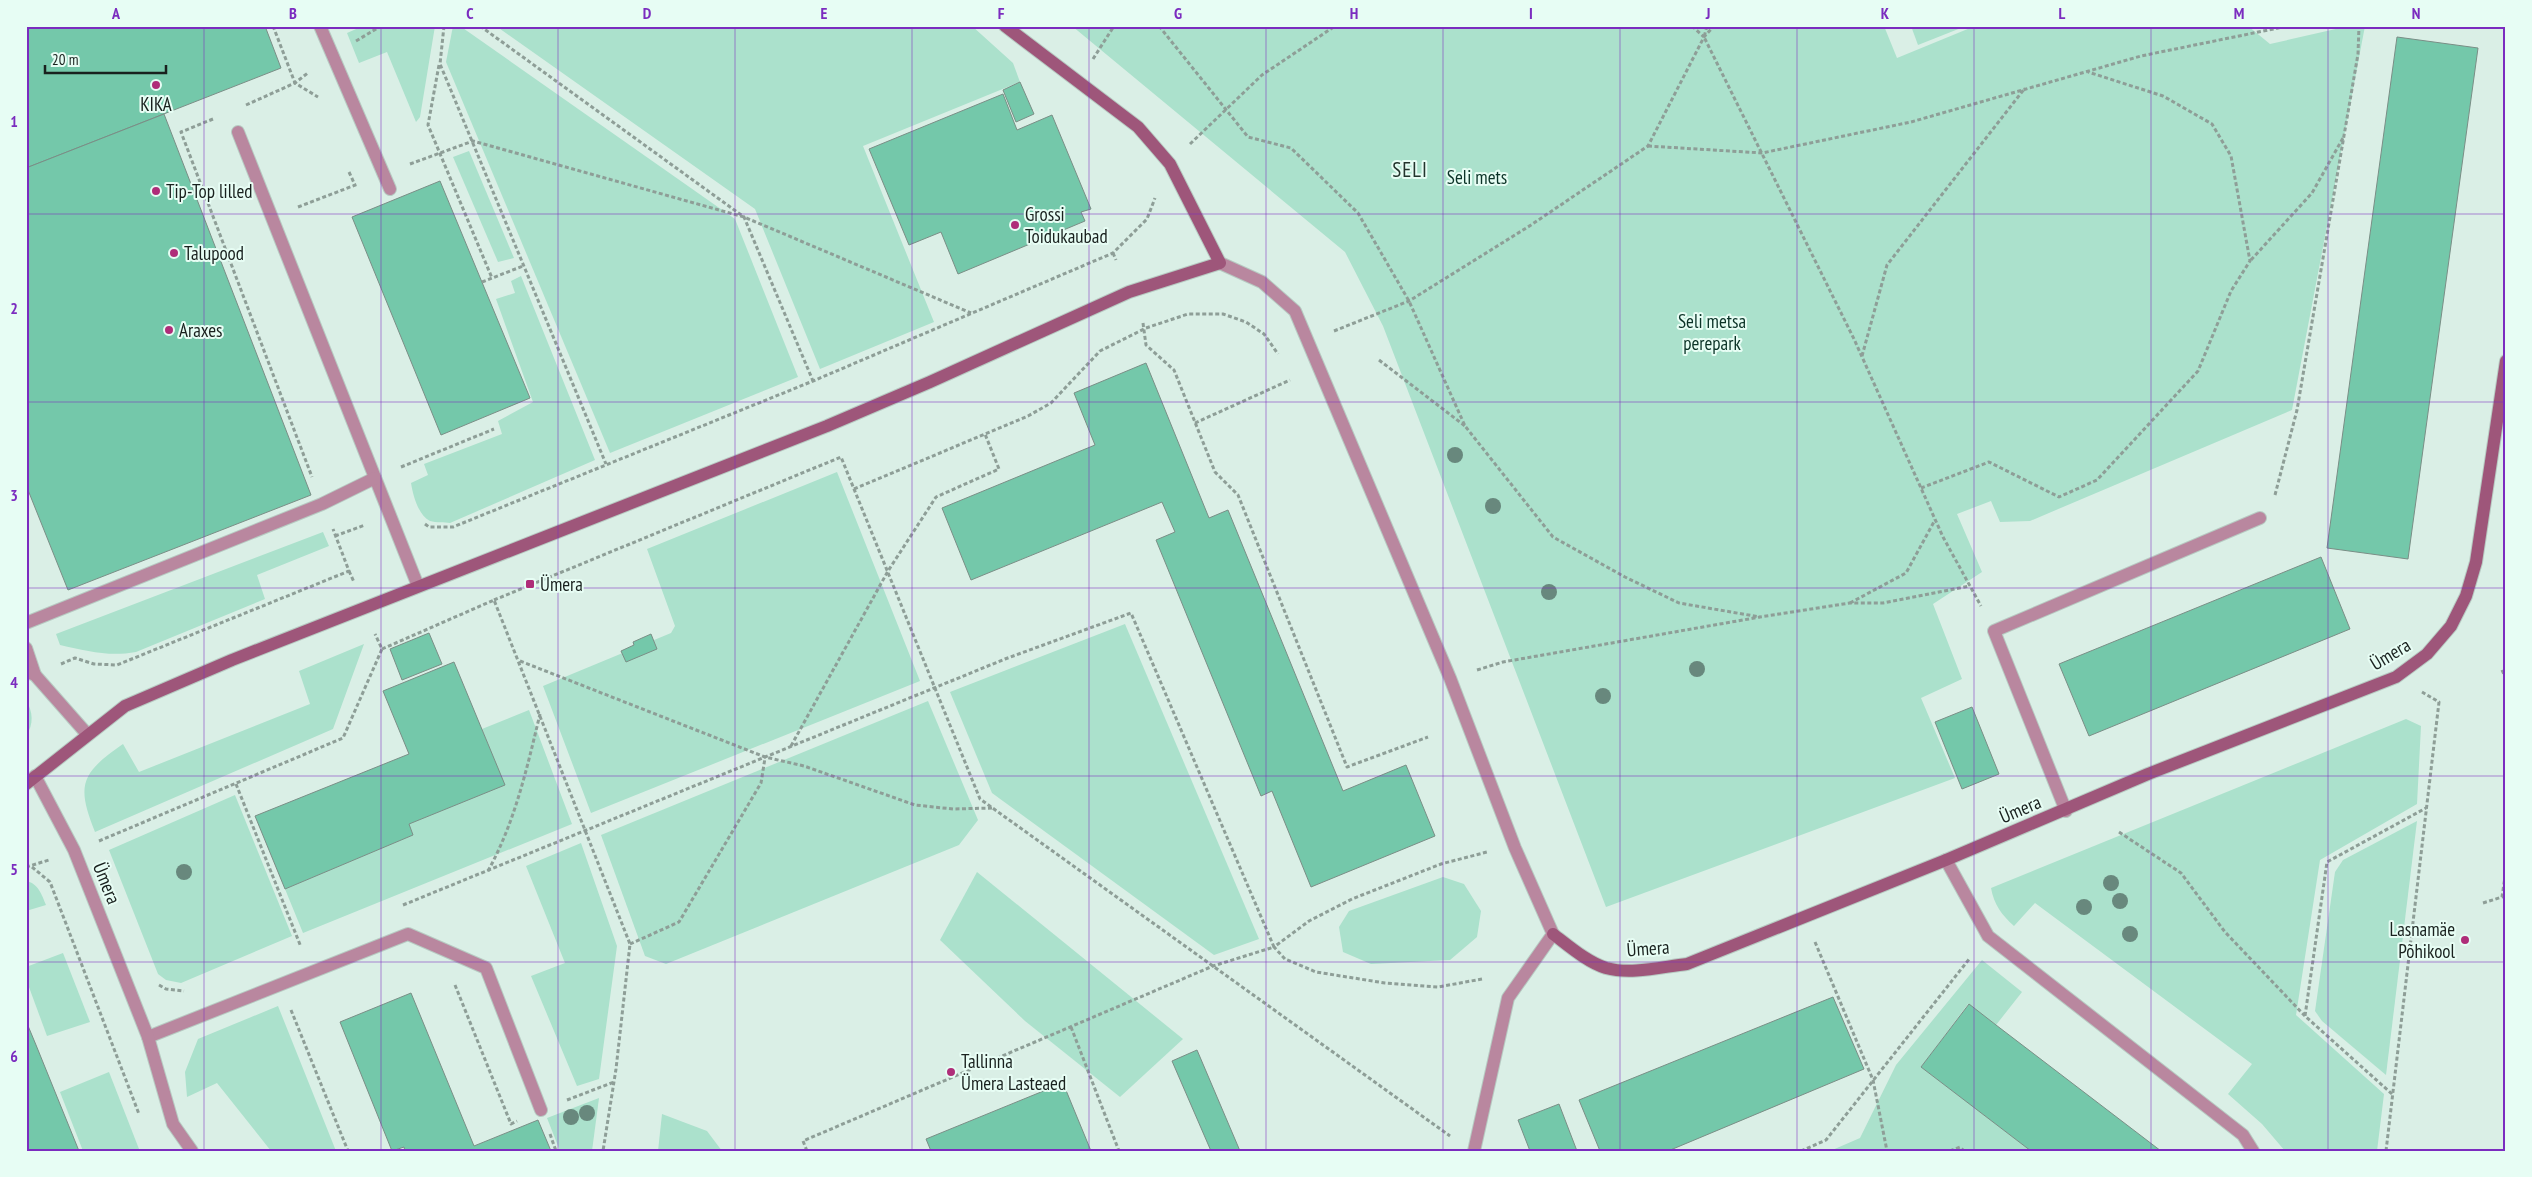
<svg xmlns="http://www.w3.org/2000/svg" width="2532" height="1177" viewBox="0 0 2532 1177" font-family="'PT Sans Narrow',sans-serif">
<rect width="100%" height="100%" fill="#daefe6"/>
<g fill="#abe1cc">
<polygon points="363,26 435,26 420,117 416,122 387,52 359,63 347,33"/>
<polygon points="453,26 460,26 735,219 798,377 610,453 446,62"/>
<polygon points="496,26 972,26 1013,63 1020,82 863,146 934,322 820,369 755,209"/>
<polygon points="1072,26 1884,26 1897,58 1975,26 2248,26 2270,44 2349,26 2365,26 2292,410 2030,521 2000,522 1991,501 1957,514 1982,572 1933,604 1962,679 1921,698 1955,778 1606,907 1383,326 1345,252"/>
<polygon points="1911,26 1966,26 1918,45"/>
<polygon points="469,151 514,258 498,262 453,157"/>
<path d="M521 276 595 460 450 523C445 522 436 523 430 521 418 515 413 495 411 483L428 475 424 464 502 434 498 421 533 402 496 299 515 293 511 281Z"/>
<polygon points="837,472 920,681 591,813 543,686 671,633 675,626 647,549"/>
<path d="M323 532 329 546 257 575 265 599 136 652C109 657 87 651 60 645L56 634Z"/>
<polygon points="1125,624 1259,939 1214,955 992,793 950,692"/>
<path d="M364 644 333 729 95 832C76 785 81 773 123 744L139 772 310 704 299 671Z"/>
<path d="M26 700C33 712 34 724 26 736Z"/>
<polygon points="928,701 978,820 959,845 666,964 645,956 601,835"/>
<polygon points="529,710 572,824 303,933 285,889 413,835 409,824 504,785 482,729"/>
<path d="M2406 719 2421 726 2417 804 2320 860 2296 1015 2384 1094 2377 1151H2285L2262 1124 2228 1094 2252 1064 2035 903 2014 926C2002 915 1994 905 1991 888Z"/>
<polygon points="235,795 292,936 181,983 166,980 158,974 109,850"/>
<polygon points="2417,821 2386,1075 2322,1021 2315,1011 2335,872 2343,860"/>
<polygon points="581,843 617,946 599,1079 577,1086 531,976 565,963 526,866"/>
<polygon points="977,872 1183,1039 1120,1097 1025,1021 940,940"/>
<polygon points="1443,877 1464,884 1481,911 1477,937 1450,960 1371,964 1343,952 1339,927 1349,911"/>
<path d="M26 881C38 883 42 895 46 905L26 911Z"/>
<polygon points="63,953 90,1022 47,1036 26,979 26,967"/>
<polygon points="1982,960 2022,992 1996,1025 1968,1004 1921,1067 2031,1151 1830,1151 1860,1138 1896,1065"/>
<polygon points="278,1006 336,1151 271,1151 217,1083 187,1097 185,1072 198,1039"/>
<polygon points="109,1072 139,1149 136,1151 83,1151 60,1092"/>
<polygon points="599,1098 592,1151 560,1151 547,1118"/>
<polygon points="662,1114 707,1131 722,1151 658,1151"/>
</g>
<g fill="#74c8aa" stroke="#7a8e86">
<polygon points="26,26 265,26 281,68 26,168"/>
<polygon points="2397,37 2478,48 2408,559 2327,548"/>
<polygon points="1020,82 1034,114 1016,122 1003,90"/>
<polygon points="1003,94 1017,130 1052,115 1091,209 1081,212 1085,221 958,274 941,232 909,245 869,149"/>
<polygon points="164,114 311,495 68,590 26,485 26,168"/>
<polygon points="440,181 530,398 441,435 352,217"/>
<polygon points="1146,363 1209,518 1228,510 1343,791 1406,765 1435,836 1311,887 1272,791 1261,796 1156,540 1175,532 1162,502 971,580 942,508 1095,445 1074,393"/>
<polygon points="2321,557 2350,629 2089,736 2059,664"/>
<polygon points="429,633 442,664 402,680 390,649"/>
<polygon points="651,634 657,649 626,662 621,651 634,645 633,642"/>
<polygon points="454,662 505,785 409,824 413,835 285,889 255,816 409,754 383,691"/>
<polygon points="1972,707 1999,774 1962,789 1935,722"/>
<polygon points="411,993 474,1146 538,1120 551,1151 405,1151 404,1147 392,1151 340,1022"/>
<polygon points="1833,997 1864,1069 1668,1151 1600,1151 1579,1100"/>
<polygon points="1969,1004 1996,1025 2161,1151 2031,1151 1921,1067"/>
<polygon points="26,1021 36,1045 79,1151 26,1151"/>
<polygon points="1197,1050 1240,1151 1211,1151 1172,1061"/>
<polygon points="1063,1083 1091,1151 931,1151 926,1139"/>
<polygon points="1559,1104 1577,1151 1530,1151 1518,1120"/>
</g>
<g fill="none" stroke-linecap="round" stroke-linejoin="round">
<g stroke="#b7cac2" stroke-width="14">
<g id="lane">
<polyline points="320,26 390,189"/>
<polyline points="238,132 418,586"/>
<polyline points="26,623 322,504 375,478"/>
<polyline points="26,648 35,675"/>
<polyline points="2066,811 1994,631 2260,518"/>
<polyline points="1946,860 1988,936 2243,1135 2253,1151"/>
<polyline points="148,1037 408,934 486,968 541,1110"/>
</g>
</g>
<g stroke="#b7cac2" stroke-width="14">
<g id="street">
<polyline points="1220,263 1262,282 1295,311 1450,678 1515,848 1553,934 1508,998 1474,1151"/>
<polyline points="26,671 35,675 87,734"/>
<polyline points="35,776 74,850 148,1037 173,1124 192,1151"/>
</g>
</g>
<g stroke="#b7cac2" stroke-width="14">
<g id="secondary">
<polyline points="26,784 125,706 232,660 827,426 930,382 1129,292 1220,263 1170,164 1138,127 1005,26"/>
<path d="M1553 934C1569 946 1587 962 1606 968 1631 975 1661 967 1687 964L1946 860 2148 774 2396 677 2427 654 2451 626 2466 596 2476 562 2506 361"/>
</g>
</g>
<g stroke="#8e9e97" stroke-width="3" stroke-dasharray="4 2.5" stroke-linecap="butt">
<polyline points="273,26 295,83 318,97"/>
<polyline points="444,26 440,64 606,464"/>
<polyline points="480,26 744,217 813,381"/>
<polyline points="1159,26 1248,137 1291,148 1358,213 1409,301 1465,426 1553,537 1625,577 1679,603 1760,617"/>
<polyline points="1692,26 1704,37"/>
<polyline points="1707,26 1704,37 1854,339 1943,537 1981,606"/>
<polyline points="356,41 381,26"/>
<polyline points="1093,59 1114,26"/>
<polyline points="439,65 428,125 492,278"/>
<polyline points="246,105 295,83 309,72"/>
<polyline points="213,119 181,132 312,477"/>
<polyline points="1190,144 1262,75 1335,26"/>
<polyline points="1648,146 1762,153 1911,122 2141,56 2288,26"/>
<polyline points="410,164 473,141 744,217 971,313"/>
<polyline points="349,172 355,185"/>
<polyline points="298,207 358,184"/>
<polyline points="1113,253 1116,260"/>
<polyline points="2251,260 2312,193 2343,138"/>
<polyline points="482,282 523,266"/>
<polyline points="1143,323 1146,345 1174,370 1215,472 1238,495 1347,767 1428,737"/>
<polyline points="1334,331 1409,301 1531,225 1648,146 1704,37 1714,26"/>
<polyline points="1862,356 1887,265 2025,88"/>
<polyline points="1379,360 1465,426"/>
<polyline points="1195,423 1290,380"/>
<polyline points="401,467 494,429"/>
<polyline points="1921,488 1989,462 2059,497 2097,480 2198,371 2231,291 2250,261 2231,156 2212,124 2163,96 2088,72"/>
<polyline points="854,489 1028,416 1051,403 1100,351 1146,328 1188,314 1223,314 1246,322 1264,334 1278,354"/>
<polyline points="2275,495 2297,410 2358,54 2359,26"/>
<polyline points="425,524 429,527 453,527 813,381 1113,253 1147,219 1155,198"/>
<polyline points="335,536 365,525"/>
<polyline points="349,571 354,582"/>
<polyline points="494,600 841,457 980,799 1450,1136"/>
<polyline points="1850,603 1906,573 1935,520"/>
<polyline points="382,649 494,600 630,944 616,1069 603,1151"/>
<polyline points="520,661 765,757 804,766 915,805 953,809 993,808"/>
<polyline points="61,664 75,658 94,664 117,665 349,571 333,529"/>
<polyline points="1477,670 1503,662 1760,617 1850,603 1883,603 1970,586"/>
<polyline points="2502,670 2506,679"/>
<polyline points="791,746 888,571 936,497 999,469 985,434"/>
<polyline points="236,784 301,947"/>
<polyline points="2119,832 2181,873 2225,932 2305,1016"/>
<polyline points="99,841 343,738 382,649 375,634"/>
<polyline points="26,867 49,860"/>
<polyline points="32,867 50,882 139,1114"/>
<path d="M488 871C515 822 527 768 540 714"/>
<polyline points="2483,903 2502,897 2506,870"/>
<polyline points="403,905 1005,659 1131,613 1274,947 1213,966 803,1141 807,1151"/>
<polyline points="1815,942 1873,1080 1887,1151"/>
<polyline points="630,944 679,922 761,783 765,758"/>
<polyline points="1482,979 1438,987 1385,983 1316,972 1285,959 1274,947 1309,921 1352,899 1441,864 1487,852"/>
<polyline points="159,985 166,989 184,991"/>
<polyline points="455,985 511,1124 517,1121"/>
<polyline points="291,1010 348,1151"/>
<polyline points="1071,1027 1119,1151"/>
<polyline points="2392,1094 2305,1016 2327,862 2426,808"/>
<polyline points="567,1100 614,1082"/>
<polyline points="550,1134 556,1151"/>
<polyline points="1801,1151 1826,1140 1970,958"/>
<polyline points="1950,1151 1960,1147 1964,1151"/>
<polyline points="2386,1151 2439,702 2422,692"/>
</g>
<use href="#lane" stroke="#b9879f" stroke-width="12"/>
<use href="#street" stroke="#b9879f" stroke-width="12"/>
<use href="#secondary" stroke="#9e567a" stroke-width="12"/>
</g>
<g fill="#68887d">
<circle cx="1455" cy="455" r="8"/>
<circle cx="1493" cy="506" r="8"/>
<circle cx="1549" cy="592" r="8"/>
<circle cx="1697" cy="669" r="8"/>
<circle cx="1603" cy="696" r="8"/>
<circle cx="184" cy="872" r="8"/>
<circle cx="2111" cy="883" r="8"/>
<circle cx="2120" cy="901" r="8"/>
<circle cx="2084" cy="907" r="8"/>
<circle cx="2130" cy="934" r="8"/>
<circle cx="587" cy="1113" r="8"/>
<circle cx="571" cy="1117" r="8"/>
</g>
<path fill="none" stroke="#7b2cbf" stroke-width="1" stroke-opacity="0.55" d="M204 26V1151M381 26V1151M558 26V1151M735 26V1151M912 26V1151M1089 26V1151M1266 26V1151M1443 26V1151M1620 26V1151M1797 26V1151M1974 26V1151M2151 26V1151M2328 26V1151M26 214H2506M26 402H2506M26 588H2506M26 776H2506M26 962H2506"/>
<g fill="#af2d79" stroke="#e7fdf4" stroke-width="2">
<circle cx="156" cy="85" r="5"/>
<circle cx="156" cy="191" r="5"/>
<circle cx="1015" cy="225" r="5"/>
<circle cx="174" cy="253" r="5"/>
<circle cx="169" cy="330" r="5"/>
<rect x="525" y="579" width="10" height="10" rx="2.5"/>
<circle cx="2465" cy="940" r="5"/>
<circle cx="951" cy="1072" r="5"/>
</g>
<g text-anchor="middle" stroke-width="4" stroke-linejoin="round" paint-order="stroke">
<g font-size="19" fill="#19211e" stroke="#e7fdf4" text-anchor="start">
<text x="156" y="111" text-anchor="middle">KIKA</text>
<text x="166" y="198">Tip-Top lilled</text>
<text x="1025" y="221">Grossi<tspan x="1025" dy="22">Toidukaubad</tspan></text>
<text x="184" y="260">Talupood</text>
<text x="179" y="337">Araxes</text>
<text x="540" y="591">Ümera</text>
<text x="2455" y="936" text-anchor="end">Lasnamäe<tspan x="2455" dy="22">Põhikool</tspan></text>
<text x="961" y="1068">Tallinna<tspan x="961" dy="22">Ümera Lasteaed</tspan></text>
</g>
<g font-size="19" fill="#0b3327" stroke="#e7fdf4">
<text x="1477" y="184">Seli mets</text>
<text x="1712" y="328">Seli metsa<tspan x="1712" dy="22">perepark</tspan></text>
</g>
<g font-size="19" fill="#19211e" stroke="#e7fdf4">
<text transform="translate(2390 654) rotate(-31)" y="7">Ümera</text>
<text transform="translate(2020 809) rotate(-23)" y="7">Ümera</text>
<text transform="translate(107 883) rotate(68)" y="7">Ümera</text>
<text transform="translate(1648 948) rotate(-4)" y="7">Ümera</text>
</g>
<g font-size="21" letter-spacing="1" fill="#23342d" stroke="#e7fdf4">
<text x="1410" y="177">SELI</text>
</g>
</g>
<rect width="2532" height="1177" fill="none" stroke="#e7fdf4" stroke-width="55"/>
<path d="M45 65v8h121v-8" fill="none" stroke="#19211e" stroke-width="2.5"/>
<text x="52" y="65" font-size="15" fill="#19211e" stroke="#e7fdf4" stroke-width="4" paint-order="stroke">20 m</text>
<rect x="28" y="28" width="2476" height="1122" fill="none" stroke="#7b2cbf" stroke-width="2"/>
<g font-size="16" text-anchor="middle" font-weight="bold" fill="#7b2cbf">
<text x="116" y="19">A</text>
<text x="293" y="19">B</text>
<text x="470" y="19">C</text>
<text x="647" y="19">D</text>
<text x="824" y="19">E</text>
<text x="1001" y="19">F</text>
<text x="1178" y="19">G</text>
<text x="1354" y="19">H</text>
<text x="1531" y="19">I</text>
<text x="1708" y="19">J</text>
<text x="1885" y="19">K</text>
<text x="2062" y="19">L</text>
<text x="2239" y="19">M</text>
<text x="2416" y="19">N</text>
<text x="14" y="127">1</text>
<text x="14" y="314">2</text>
<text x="14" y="501">3</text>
<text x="14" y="688">4</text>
<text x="14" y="875">5</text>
<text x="14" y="1062">6</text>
</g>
</svg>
